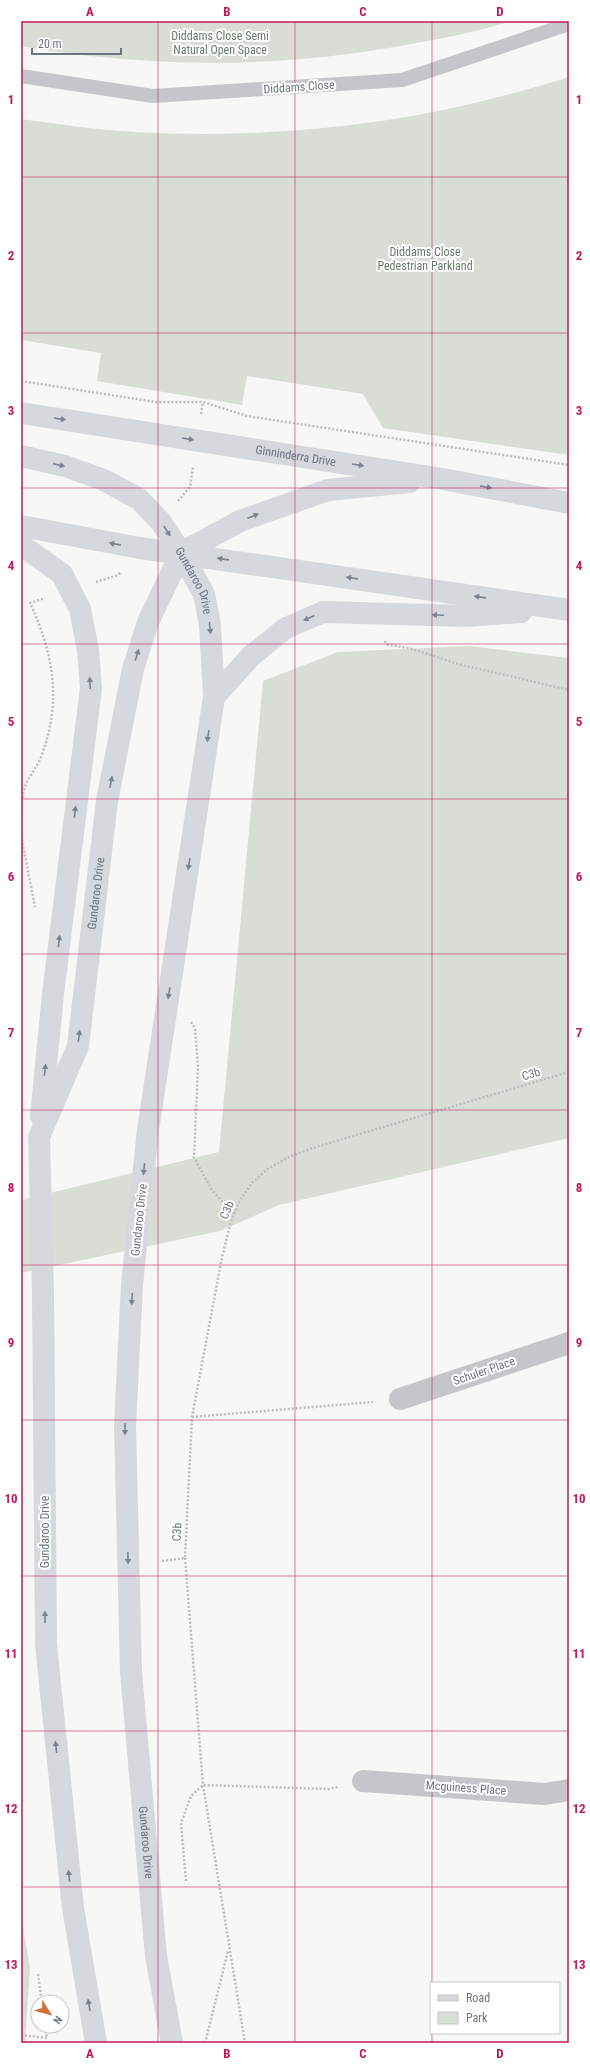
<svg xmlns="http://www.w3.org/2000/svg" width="590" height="2064" viewBox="0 0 590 2064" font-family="'Roboto Condensed',sans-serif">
<rect width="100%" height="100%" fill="#f7f7f5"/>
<g fill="#d8ded6">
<path d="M21 21H512C477 32 441 39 406 45 277 69 149 68 21 46Z"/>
<path d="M569 77V455L383 428 363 394 247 376 242 405 97 381 101 353 21 340V119C59 124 97 130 135 132 263 139 391 127 514 93 532 88 551 83 569 77Z"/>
<polygon points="469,646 569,658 569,1138 279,1205 220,1231 21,1273 21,1200 219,1152 263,681 338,652"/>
<polygon points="21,1916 30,1968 25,2043 21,2043"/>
</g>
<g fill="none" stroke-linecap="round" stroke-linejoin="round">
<g stroke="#bbbdc0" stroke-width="2.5" stroke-dasharray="2 2" stroke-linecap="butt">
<polyline points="21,381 156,402 203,402 247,416 569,465"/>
<polyline points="201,414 203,402"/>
<polyline points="178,501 190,487 193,467"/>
<polyline points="96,582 118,575 121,572"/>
<polyline points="385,641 386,644 412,649 458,664 569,690"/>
<path d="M21 814C22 805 22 793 26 784 30 775 37 767 41 757 62 702 54 655 30 603L45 598"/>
<polyline points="21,835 35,907"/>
<polyline points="191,1022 195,1028 198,1066 194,1158 212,1190 234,1215"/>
<polyline points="192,1417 373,1402"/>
<polyline points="185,1558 203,1785 245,2043"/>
<polyline points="162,1561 185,1558 192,1417 221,1262 231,1221 240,1200 252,1183 269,1168 291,1156 316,1147 569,1072"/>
<polyline points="186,1881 181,1823 191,1796 203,1785 328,1789 338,1787"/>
<polyline points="38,1974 42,2002"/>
<polyline points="21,2035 47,2038 45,2026"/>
<polyline points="205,2043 228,1951"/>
</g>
<polyline stroke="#c4c6ca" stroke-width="14" points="21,76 153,96 402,80 569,24"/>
<g stroke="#c4c6ca" stroke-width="22">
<polyline points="400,1399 569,1343"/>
<polyline points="363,1781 545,1794 569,1790"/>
</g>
<g stroke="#d5d8dc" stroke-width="22">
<path id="s1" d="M21 413 443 479 569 503"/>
<path id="s2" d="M21 456 65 466 104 480 139 499 161 522 181 553 204 594 210 625 214 697 148 1130 132 1285 125 1426 131 1672 156 1956 172 2043"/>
<polyline points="21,526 140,548 569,610"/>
<polyline points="21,545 62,574 80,609 88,650 91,688 53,994 41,1116"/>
<polyline points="181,553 240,521 328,490 410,482"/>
<polyline points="214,697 251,656 286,628 323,612 467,616 521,612"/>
<path id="s3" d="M96 2043 73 1908 46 1644 43 1294 39 1137 78 1046 107 801 133 669 148 622 181 553"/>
</g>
</g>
<defs><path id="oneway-solid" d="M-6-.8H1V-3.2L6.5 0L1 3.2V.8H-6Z"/></defs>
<g fill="#7a8390">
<use href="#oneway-solid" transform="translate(60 419) rotate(9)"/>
<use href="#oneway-solid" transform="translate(188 439) rotate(9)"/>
<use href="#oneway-solid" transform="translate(59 465) rotate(13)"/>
<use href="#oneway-solid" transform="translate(358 465) rotate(9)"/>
<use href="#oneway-solid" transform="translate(486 487) rotate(11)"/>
<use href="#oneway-solid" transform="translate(253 516) rotate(-21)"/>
<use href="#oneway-solid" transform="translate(167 531) rotate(57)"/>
<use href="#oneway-solid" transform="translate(115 544) rotate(-169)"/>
<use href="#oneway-solid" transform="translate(223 559) rotate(-172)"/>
<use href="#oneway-solid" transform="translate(352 578) rotate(-172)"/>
<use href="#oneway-solid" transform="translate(480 597) rotate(-172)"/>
<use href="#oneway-solid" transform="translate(438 615) rotate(-178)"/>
<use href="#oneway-solid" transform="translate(309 618) rotate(156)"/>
<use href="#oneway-solid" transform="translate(210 628) rotate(84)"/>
<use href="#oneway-solid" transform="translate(137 655) rotate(-72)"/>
<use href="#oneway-solid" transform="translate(90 683) rotate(-93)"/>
<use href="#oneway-solid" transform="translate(208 736) rotate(99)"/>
<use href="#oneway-solid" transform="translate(111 782) rotate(-79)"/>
<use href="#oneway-solid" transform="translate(75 812) rotate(-83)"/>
<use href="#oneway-solid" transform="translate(189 864) rotate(99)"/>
<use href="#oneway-solid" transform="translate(59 941) rotate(-83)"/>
<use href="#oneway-solid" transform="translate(169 993) rotate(99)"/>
<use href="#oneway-solid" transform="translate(79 1036) rotate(-83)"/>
<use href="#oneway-solid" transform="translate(45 1070) rotate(-84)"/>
<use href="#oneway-solid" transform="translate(144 1169) rotate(96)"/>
<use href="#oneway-solid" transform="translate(132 1299) rotate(93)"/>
<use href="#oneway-solid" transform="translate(125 1429) rotate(90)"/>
<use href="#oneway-solid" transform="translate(128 1558) rotate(89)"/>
<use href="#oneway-solid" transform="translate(45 1617) rotate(-90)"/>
<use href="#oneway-solid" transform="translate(56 1747) rotate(-96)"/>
<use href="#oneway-solid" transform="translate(69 1876) rotate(-96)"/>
<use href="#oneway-solid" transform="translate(89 2005) rotate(-100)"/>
</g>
<path fill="none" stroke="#c2185b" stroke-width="1" stroke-opacity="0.55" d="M158 21V2043M295 21V2043M432 21V1983M21 177H569M21 333H569M21 488H569M21 644H569M21 799H569M21 954H569M21 1110H569M21 1265H569M21 1420H569M21 1576H569M21 1731H569M21 1887H569M432 2033V2043"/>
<g text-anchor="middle" stroke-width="4" stroke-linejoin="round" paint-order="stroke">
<g font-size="12" fill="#697a68" stroke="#fff">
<text x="220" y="40">Diddams Close Semi<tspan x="220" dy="14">Natural Open Space</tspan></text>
<text x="425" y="256">Diddams Close<tspan x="425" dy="14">Pedestrian Parkland</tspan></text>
</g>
<g font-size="12" fill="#6a7483" stroke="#fff">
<text transform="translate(299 87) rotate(-4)" y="4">Diddams Close</text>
<text dy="4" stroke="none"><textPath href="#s1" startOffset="278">Ginninderra Drive</textPath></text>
<text dy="4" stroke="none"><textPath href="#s2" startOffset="226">Gundaroo Drive</textPath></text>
<text dy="4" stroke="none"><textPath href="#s3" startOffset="1162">Gundaroo Drive</textPath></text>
<text transform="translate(531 1074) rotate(-16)" y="4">C3b</text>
<text transform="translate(227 1210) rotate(-67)" y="4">C3b</text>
<text transform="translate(139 1220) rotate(-84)" y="4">Gundaroo Drive</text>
<text transform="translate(484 1371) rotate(-19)" y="4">Schuler Place</text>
<text transform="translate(45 1532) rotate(-90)" y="4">Gundaroo Drive</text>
<text transform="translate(177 1532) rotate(-87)" y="4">C3b</text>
<text transform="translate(466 1788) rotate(4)" y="4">Mcguiness Place</text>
<text dy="4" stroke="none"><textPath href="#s2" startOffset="1498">Gundaroo Drive</textPath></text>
</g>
</g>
<rect width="590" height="2064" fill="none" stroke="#ffffff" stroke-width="44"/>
<rect x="430" y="1982" width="130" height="52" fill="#ffffff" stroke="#c3c7cd"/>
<rect x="438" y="1995" width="20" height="6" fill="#d5d8dc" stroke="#c3c7cd"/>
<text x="466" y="2002" font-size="12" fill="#6a7483">Road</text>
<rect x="438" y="2012" width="20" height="12" fill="#d8ded6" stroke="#c3c7cd"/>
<text x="466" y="2022" font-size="12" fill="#6a7483">Park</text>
<g transform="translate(50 2014) rotate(127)"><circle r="19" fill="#ffffff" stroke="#c3c7cd"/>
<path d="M0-3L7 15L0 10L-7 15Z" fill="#d1723b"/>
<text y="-6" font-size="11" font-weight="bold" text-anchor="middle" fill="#6a7483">N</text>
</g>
<path d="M32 48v6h89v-6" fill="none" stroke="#6a7483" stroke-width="2"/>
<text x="38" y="48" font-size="12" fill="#6a7483" stroke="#ffffff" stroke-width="3" paint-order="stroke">20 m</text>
<rect x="22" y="22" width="546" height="2020" fill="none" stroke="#c2185b" stroke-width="1.5"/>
<g font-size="13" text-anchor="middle" font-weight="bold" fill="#c2185b">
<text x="90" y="16">A</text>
<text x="227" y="16">B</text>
<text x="363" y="16">C</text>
<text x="500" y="16">D</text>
<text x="11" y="104">1</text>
<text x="579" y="104">1</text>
<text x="11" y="260">2</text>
<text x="579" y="260">2</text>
<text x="11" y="415">3</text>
<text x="579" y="415">3</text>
<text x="11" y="570">4</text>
<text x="579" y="570">4</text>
<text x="11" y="726">5</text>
<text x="579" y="726">5</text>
<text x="11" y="881">6</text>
<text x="579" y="881">6</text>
<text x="11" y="1037">7</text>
<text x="579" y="1037">7</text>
<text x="11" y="1192">8</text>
<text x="579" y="1192">8</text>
<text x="11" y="1347">9</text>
<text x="579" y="1347">9</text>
<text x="11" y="1503">10</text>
<text x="579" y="1503">10</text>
<text x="11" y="1658">11</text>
<text x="579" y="1658">11</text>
<text x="11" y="1813">12</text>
<text x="579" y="1813">12</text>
<text x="11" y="1969">13</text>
<text x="579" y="1969">13</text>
<text x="90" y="2058">A</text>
<text x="227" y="2058">B</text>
<text x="363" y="2058">C</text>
<text x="500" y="2058">D</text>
</g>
</svg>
